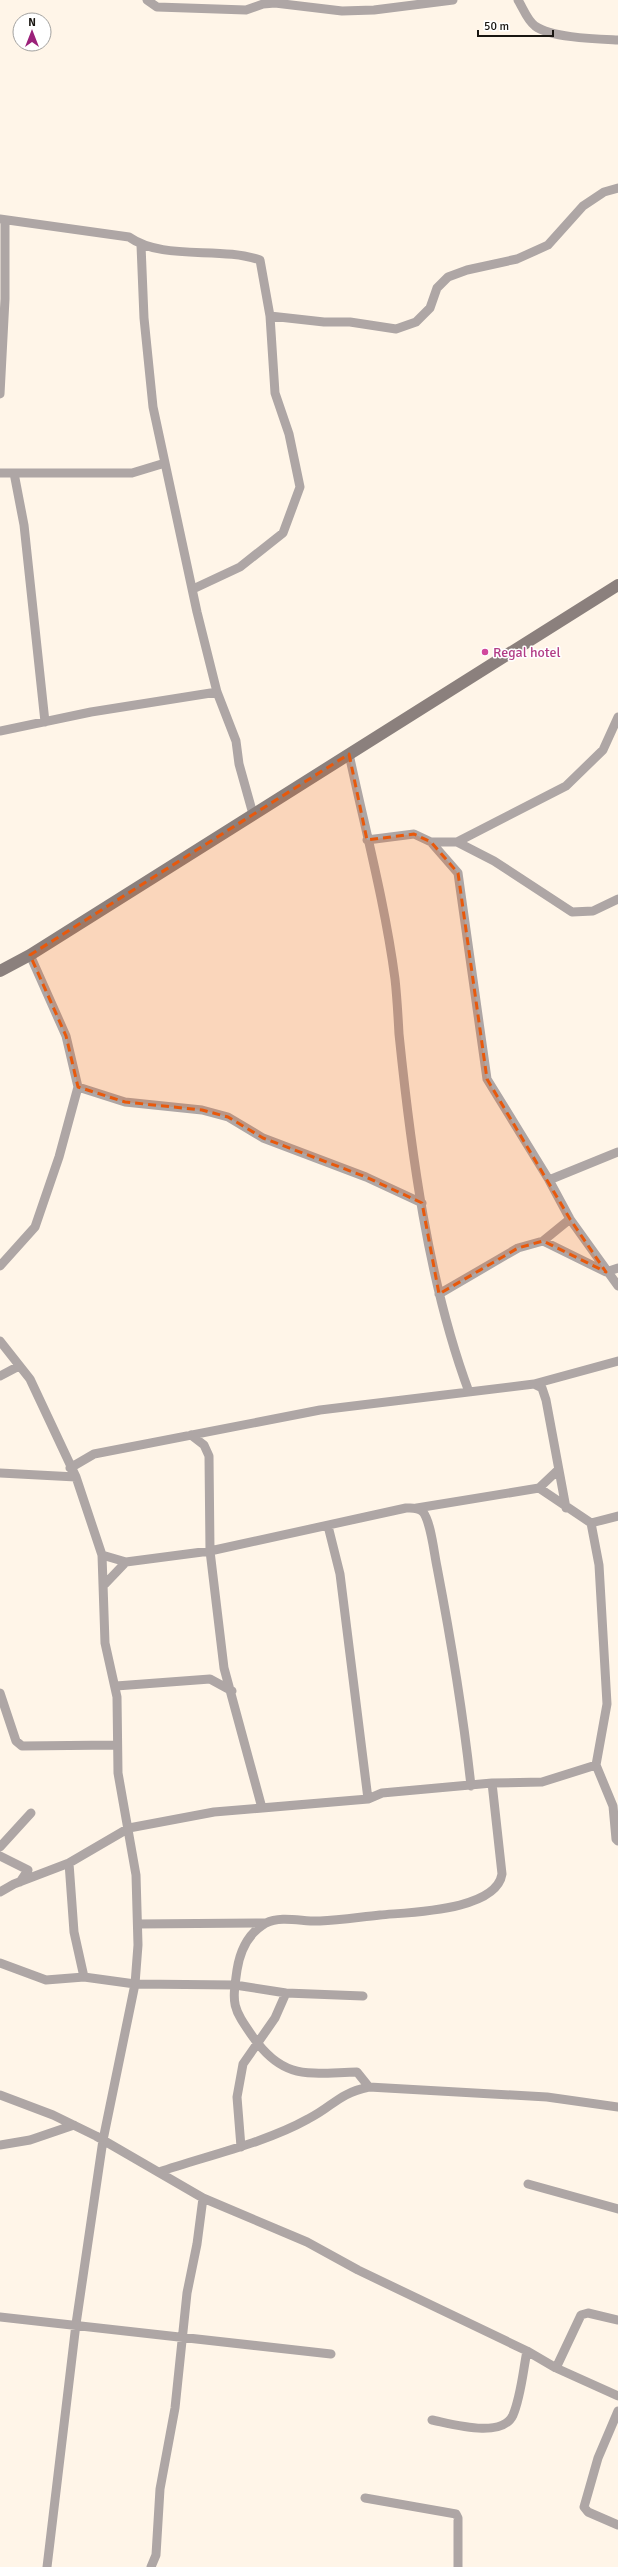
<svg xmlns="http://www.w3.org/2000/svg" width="618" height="2567" viewBox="0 0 618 2567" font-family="Signika,sans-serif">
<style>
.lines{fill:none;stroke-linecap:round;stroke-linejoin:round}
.street{stroke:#aea6a5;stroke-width:9}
.secondary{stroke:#8b807d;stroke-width:12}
.marked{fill:#e8590c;fill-opacity:0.2;stroke:#e8590c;stroke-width:3;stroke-dasharray:8 5;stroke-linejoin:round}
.hotel-dot{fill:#d1479c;stroke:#fff;stroke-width:1.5}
.labels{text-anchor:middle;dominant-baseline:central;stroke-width:3;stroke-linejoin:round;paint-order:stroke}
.hotel-label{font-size:14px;fill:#b23c85;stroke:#fff;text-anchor:start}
</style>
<rect width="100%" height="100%" fill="#fff5e8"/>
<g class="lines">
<path class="street" d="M 147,0 L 157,7 L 246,10 L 263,4 L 275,3 L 342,11 L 374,10 L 453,0
M 518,0 C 523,8 527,20 535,26 C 552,38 597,39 618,40
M 0,219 L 129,237 C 163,261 219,246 260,260 L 270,316 L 275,393 L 289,434 L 300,487 L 283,533 L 240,567 L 193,589
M 141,245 L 144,318 L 153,407 L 197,612 L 217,692 L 236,741 L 239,764 L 253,814
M 270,316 L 324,322 L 350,322 L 396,329 L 416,322 L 430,308 L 437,288 L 448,277 L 467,270 L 517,259 L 548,245 L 583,206 L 604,192 L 618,188
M 0,394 L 5,299 L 5,220
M 0,473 L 132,473 L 165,463
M 14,473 L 24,525 L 45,722
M 0,731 L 91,712 L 217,692
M 349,754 C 365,829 385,903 395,979 C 397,997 398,1015 399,1034 C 411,1151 428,1282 469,1392
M 367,840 L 414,834 L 431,842 L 457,842 L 494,861 L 572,912 L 593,911 L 618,899
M 431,842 L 458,873 L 487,1079 L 549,1180 L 570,1219 L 618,1286
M 457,842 L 566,786 L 603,750 L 618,717
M 78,1087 L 125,1102 L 202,1110 L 228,1117 L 263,1138 L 366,1177 L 422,1203
M 549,1180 L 618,1152
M 543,1241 L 606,1272 L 618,1268
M 0,1266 L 35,1227 L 59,1157 L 78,1087 L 66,1036 L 30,955
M 439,1294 L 518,1248 L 543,1241 L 570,1219
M 0,1341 L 30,1379 L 76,1477 L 102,1555 L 105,1643 L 117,1697 L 118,1773 L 136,1875 L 138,1945 L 135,1984 L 103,2140 L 76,2324 L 47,2567
M 0,1376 L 19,1366
M 534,1384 L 618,1361
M 70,1468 L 94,1454 L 320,1410 L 534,1384 L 542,1388 L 546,1400 L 566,1508
M 0,1473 L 76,1477
M 539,1488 L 558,1470
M 417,1508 L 539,1488 L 591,1523 L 618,1516
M 591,1523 L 599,1565 L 607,1704 L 596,1765 L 613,1806 L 616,1839 L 618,1841
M 328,1526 L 340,1574 L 368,1799
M 102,1555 L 126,1562
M 105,1584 L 126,1562 L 210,1551 L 209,1456 L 204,1445 L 191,1435
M 116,1686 L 210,1679 L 232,1691
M 0,1693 L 16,1741 L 22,1746 L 116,1745
M 492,1783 L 542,1782 L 596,1765
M 262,1808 L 224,1668 L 210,1551 L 406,1508 C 412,1508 418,1507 423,1512 C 431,1522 434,1553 437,1567 C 451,1640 463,1712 471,1786
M 0,1847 L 31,1813
M 0,1856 L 28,1870 L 20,1882
M 0,1892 L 14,1884 L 69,1863
M 138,1924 L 266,1923
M 0,1963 L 46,1980 L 84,1977
M 363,1996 L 286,1993 L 235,1985 L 135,1984 L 84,1977 L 74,1932 L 69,1863 L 129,1828 L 214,1812 L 368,1799 L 382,1793 L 492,1783 L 502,1874 C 496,1911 410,1912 380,1915 C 360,1917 340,1920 320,1921 C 304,1922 281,1915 266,1923 C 248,1933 240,1951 237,1970 C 232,2005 232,2007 253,2037 C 284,2081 309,2073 357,2072 L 369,2087
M 0,2095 L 53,2115 L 96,2136 L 203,2198 L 307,2242 L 358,2270 L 527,2351 L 556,2368 L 618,2396
M 0,2145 L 30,2140 L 74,2125
M 241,2147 L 237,2097 L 243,2064 L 275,2018 L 286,1993
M 159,2172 C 206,2156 265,2143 308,2119 C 334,2106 337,2094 369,2087 L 547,2097 L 618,2107
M 528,2184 L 618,2209
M 0,2317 L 331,2354
M 556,2368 L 581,2315 L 588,2313 L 618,2320
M 618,2411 L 598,2458 L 584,2507 L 588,2512 L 618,2525
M 432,2420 C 452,2424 502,2439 513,2415 C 521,2396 523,2371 527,2351
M 365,2498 L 456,2514 L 458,2518 L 458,2567
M 151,2567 L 156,2555 L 160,2489 L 175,2408 L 187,2293 L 197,2244 L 203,2198"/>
<path class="secondary" d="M 0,971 L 30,955 L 618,585"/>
</g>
<path class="marked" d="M 349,754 L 367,840 L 414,834 L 431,842 L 458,873 L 487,1079 L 570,1219 L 606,1272 L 543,1241 L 518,1248 L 439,1294 L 422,1203 L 366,1177 L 263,1138 L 228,1117 L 202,1110 L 125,1102 L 78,1087 L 66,1036 L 30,955 Z"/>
<circle class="hotel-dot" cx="485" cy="652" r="4"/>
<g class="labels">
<g class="hotel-label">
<text x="493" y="652">Regal hotel</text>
</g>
</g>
<g transform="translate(32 32)"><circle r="19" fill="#ffffff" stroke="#a3a2a0"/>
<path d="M0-3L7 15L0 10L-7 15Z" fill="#9b217a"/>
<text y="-6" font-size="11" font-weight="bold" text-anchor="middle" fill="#191611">N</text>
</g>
<path d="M478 30v6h75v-6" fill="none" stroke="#191611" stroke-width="2"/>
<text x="484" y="30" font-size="12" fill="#191611" stroke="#ffffff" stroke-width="3" paint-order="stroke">50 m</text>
</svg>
